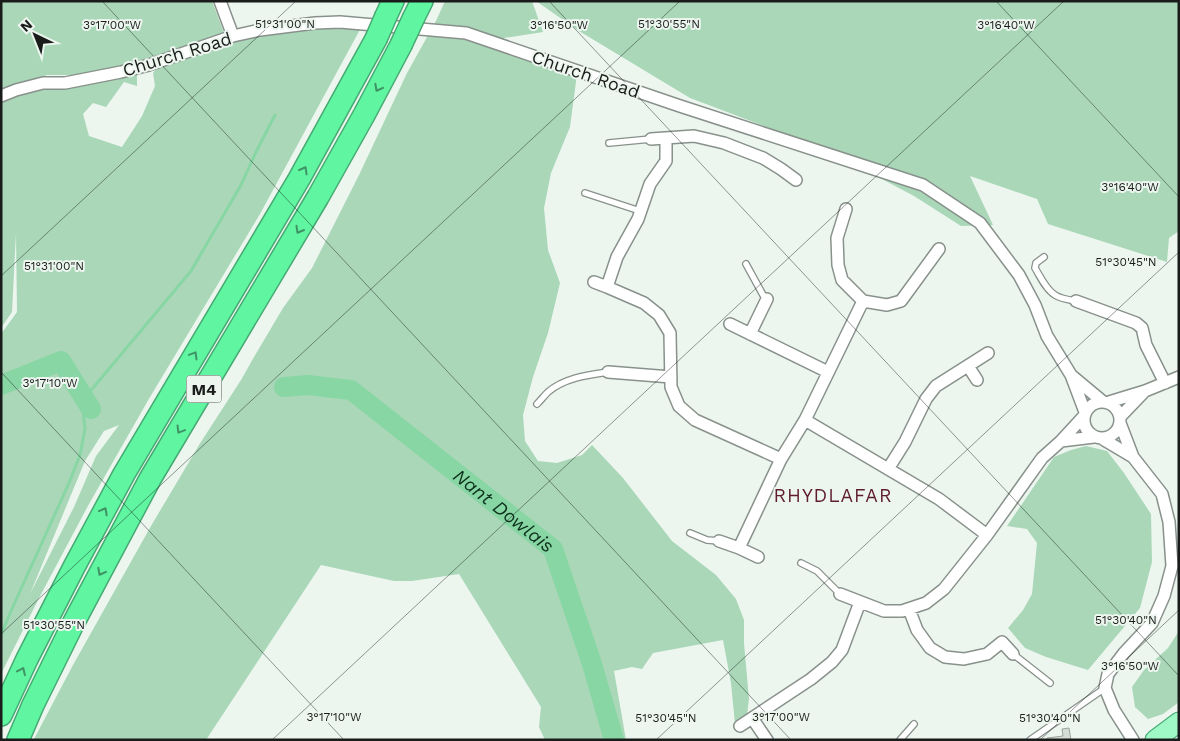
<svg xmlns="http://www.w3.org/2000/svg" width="1180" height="741" viewBox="0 0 1180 741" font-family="'Work Sans',sans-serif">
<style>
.green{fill:#aad7b8;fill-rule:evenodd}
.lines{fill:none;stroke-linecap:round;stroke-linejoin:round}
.stream{stroke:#88d6a4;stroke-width:3}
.river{stroke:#88d6a4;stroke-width:20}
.building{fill:#d3dcd5;stroke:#9ba49d}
.lane-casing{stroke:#88918b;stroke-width:8}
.street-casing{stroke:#88918b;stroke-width:14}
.primary-casing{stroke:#46a972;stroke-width:21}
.highway-casing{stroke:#46a972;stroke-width:24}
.lane{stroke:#fff;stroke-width:5.5}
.street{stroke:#fff;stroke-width:11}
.primary{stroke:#9ff9c7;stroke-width:19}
.highway{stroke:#5ff5a1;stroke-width:21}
.highway-bridge-casing{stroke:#46a972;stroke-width:24;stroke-linecap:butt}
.highway-bridge{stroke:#5ff5a1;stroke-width:21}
.oneway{stroke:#409364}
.ticks{fill:none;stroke:#191c1a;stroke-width:1;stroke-opacity:0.45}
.labels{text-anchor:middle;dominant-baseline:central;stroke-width:4;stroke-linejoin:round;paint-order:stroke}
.shield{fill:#ecf6ef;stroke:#585d5a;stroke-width:1}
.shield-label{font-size:16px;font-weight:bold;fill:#191c1a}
.street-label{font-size:18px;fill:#191c1a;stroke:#ecf6ef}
.neighbourhood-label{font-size:19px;letter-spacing:1px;fill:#5f1b30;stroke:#ecf6ef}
.water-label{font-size:19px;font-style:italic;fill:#0e311d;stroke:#ecf6ef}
.ticks-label{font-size:12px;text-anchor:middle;fill:#191c1a;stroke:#ecf6ef;stroke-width:4;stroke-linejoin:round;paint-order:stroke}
</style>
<rect width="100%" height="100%" fill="#ecf6ef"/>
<path class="green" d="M 1,1 L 212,1 L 224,33 L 180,50 L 111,68 L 73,75 L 46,75 L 43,82 L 130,70 L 137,75 L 137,86 L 124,82 L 106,107 L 93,103 L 83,114 L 89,136 L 122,147 L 142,116 L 155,86 L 153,73 L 158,67 L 260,30 L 363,24 L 260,214 L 150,397 L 89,504 L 39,598 L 1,674 L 1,334 L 17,312 L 16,233 L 12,312 L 1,328 ZM 119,425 L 96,456 L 74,507 L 30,594 L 85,461 L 104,431 Z
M 445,1 L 532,1 L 543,32 L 504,38 L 508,52 L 577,74 L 570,127 L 551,173 L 544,208 L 548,250 L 560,283 L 548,333 L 533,377 L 523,415 L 525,441 L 538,461 L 557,463 L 582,455 L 592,445 L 623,478 L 672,541 L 716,575 L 736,599 L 744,620 L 744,643 L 749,699 L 746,723 L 735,724 L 731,683 L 723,640 L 653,653 L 642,669 L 632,667 L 614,671 L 626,740 L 545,740 L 539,727 L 541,707 L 459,574 L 412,581 L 394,581 L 321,565 L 206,740 L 35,740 L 34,739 L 73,665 L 151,526 L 199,445 L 241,380 L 254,357 L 283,308 L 312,268 L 359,175 L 407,73 L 436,21 Z
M 536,1 L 1179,1 L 1179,231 L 1169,238 L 1167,262 L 1048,224 L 1037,199 L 970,176 L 993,225 L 961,226 L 914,196 L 825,149 L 690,98 L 579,31 Z
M 1086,446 L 1107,451 L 1124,473 L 1151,514 L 1152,562 L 1140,608 L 1088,670 L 1046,657 L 1025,648 L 1008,628 L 1023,610 L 1032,594 L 1037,543 L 1027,529 L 1007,526 L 1054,457 L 1071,450 Z
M 1179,631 L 1179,702 L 1163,714 L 1148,719 L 1135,707 L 1132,687 L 1144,670 L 1168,648 Z"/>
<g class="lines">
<path class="stream" d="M 1,635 L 11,611 L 69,483 L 80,455 L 85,429 L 82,401 L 191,271 L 241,185 L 256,152 L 275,115"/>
<g class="river">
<path d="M 1,385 L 61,361 L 91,409"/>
<path id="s1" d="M 284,387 L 308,385 L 351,390 L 553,549 L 592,664 L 614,740"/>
</g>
</g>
<path class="building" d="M 1069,728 L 1071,740 L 1048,740 L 1047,738 L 1063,736 L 1062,729 Z"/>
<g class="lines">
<g class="lane-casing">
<path id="lane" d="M 609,143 L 651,139
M 585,193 L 640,211
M 1044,257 L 1036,263 L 1035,268 C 1040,276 1046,290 1055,295 C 1061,299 1069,300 1076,301
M 746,264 L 763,295 L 767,299
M 537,404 C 541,400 544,396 548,392 C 564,378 587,375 608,372
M 690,533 L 707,540 L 719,541
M 801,563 L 817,571 L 840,594
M 1013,654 L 1050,683
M 900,740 L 914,724
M 1030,740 L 1105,688"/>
</g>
<g class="street-casing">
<path id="street" d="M 220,1 L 233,36
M 1,96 L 16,90 L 43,83 L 65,83 L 121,72 L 149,65 L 233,36 L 260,30 L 315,23 L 340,22 L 466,33 L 680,106 L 923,185 L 980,223 L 1019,275 L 1035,305 L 1047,336 L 1071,375 L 1085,412
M 651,139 L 694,136 L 724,143 L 763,158 L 781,169 L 796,180
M 846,209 L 837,238 L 838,265 L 842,280 L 863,301 L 887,305 L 901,301 L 939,249
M 594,282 L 607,287 L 644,303 L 659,315 L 670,333 L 671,387 L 679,406 L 695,420 L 781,459
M 607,287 L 617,257 L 638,219 L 650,184 L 666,161 L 666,138
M 1076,301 L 1136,323 L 1142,328 L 1146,345 L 1165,383
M 730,324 L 828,372
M 750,334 L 767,299
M 968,366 L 977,380
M 608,372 L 671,377
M 1072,376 L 1102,401
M1084 420a18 18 0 1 1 36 0a18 18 0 1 1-36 0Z
M 1109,402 L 1145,391 L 1179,377
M 1120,417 L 1144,392
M 805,420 L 939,499 L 987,535
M 1120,423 L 1133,457 L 1162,494 L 1169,522 L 1172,566 L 1164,596 L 1152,623 L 1124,653 L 1108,674 L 1105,688 L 1114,710 L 1133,740
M 1101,438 L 1133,457
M 1061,441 L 1094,437
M 888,469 L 905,442 L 926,399 L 936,386 L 988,353
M 719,541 L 739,548 L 758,557
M 739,548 L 781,459 L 805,420 L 863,301
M 840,594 L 884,611 L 902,611 L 926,603 L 944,589 L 987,535 L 1042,458 L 1061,441 L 1084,416
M 909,609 L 917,630 L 930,648 L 945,657 L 964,659 L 987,654 L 1002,642 L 1013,654
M 752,718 L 767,740
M 740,726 L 811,679 L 832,662 L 842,650 L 860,602"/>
</g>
<g class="primary-casing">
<path id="primary" d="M 1155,740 L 1179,722"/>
</g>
<g class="highway-casing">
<path id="highway" d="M 386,16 L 393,1
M 414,17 L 422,1
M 1,715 L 27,659 L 74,567 L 124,474 L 299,179 L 376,39
M 18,740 L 33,705 L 74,622 L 150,479 L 318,197 L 364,115 L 401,45"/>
</g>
<use href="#lane" class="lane"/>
<use href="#street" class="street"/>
<use href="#primary" class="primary"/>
<use href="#highway" class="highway"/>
<g class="highway-bridge-casing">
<path id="highway-bridge" d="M 376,39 L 386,16
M 401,45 L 414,17"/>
</g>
<use href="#highway-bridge" class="highway-bridge"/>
</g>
<defs><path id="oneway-chevron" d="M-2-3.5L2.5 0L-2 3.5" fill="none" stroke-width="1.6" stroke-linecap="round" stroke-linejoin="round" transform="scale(1.25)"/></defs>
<g class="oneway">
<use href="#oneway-chevron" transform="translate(378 88) rotate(118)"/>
<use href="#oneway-chevron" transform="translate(304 170) rotate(-61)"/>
<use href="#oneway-chevron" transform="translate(299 230) rotate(120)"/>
<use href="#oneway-chevron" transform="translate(194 355) rotate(-59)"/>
<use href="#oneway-chevron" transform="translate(180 430) rotate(121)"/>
<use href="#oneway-chevron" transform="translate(104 511) rotate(-62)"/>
<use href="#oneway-chevron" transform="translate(101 572) rotate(118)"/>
<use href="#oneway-chevron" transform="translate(22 671) rotate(-65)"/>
</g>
<path class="ticks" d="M 102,1 L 791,740M 549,1 L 1179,676M 996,1 L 1179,197M 1,276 L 296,1M 1,372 L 344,740M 1,634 L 680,1M 272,740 L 1064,1M 656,740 L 1179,252M 1040,740 L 1179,610"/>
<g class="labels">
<rect class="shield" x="186.5" y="375.5" width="35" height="27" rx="4"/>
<g class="shield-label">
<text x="204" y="389">M4</text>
</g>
<g class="street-label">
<text transform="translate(177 54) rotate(-17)">Church Road</text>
<text transform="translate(586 74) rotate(19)">Church Road</text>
</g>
<g class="neighbourhood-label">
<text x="833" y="495">RHYDLAFAR</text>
</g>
<g class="water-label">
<text stroke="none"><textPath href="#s1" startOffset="262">Nant Dowlais</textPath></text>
</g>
</g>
<g class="ticks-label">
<text x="285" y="28">51°31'00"N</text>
<text x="669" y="28">51°30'55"N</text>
<text x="1006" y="29">3°16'40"W</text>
<text x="112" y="29">3°17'00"W</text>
<text x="559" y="29">3°16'50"W</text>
<text x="1130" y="191">3°16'40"W</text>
<text x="1126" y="266">51°30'45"N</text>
<text x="54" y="270">51°31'00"N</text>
<text x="50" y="387">3°17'10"W</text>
<text x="1126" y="624">51°30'40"N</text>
<text x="54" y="629">51°30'55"N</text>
<text x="1130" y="670">3°16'50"W</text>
<text x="334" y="721">3°17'10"W</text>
<text x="781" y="721">3°17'00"W</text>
<text x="666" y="722">51°30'45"N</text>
<text x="1050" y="722">51°30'40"N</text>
</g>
<rect width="1180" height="741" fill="none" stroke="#191c1a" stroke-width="5"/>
<g transform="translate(35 35) rotate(317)" stroke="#ecf6ef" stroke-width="4" paint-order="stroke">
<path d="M0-4L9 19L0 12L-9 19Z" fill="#191c1a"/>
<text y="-8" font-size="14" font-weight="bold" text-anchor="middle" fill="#191c1a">N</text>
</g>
</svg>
